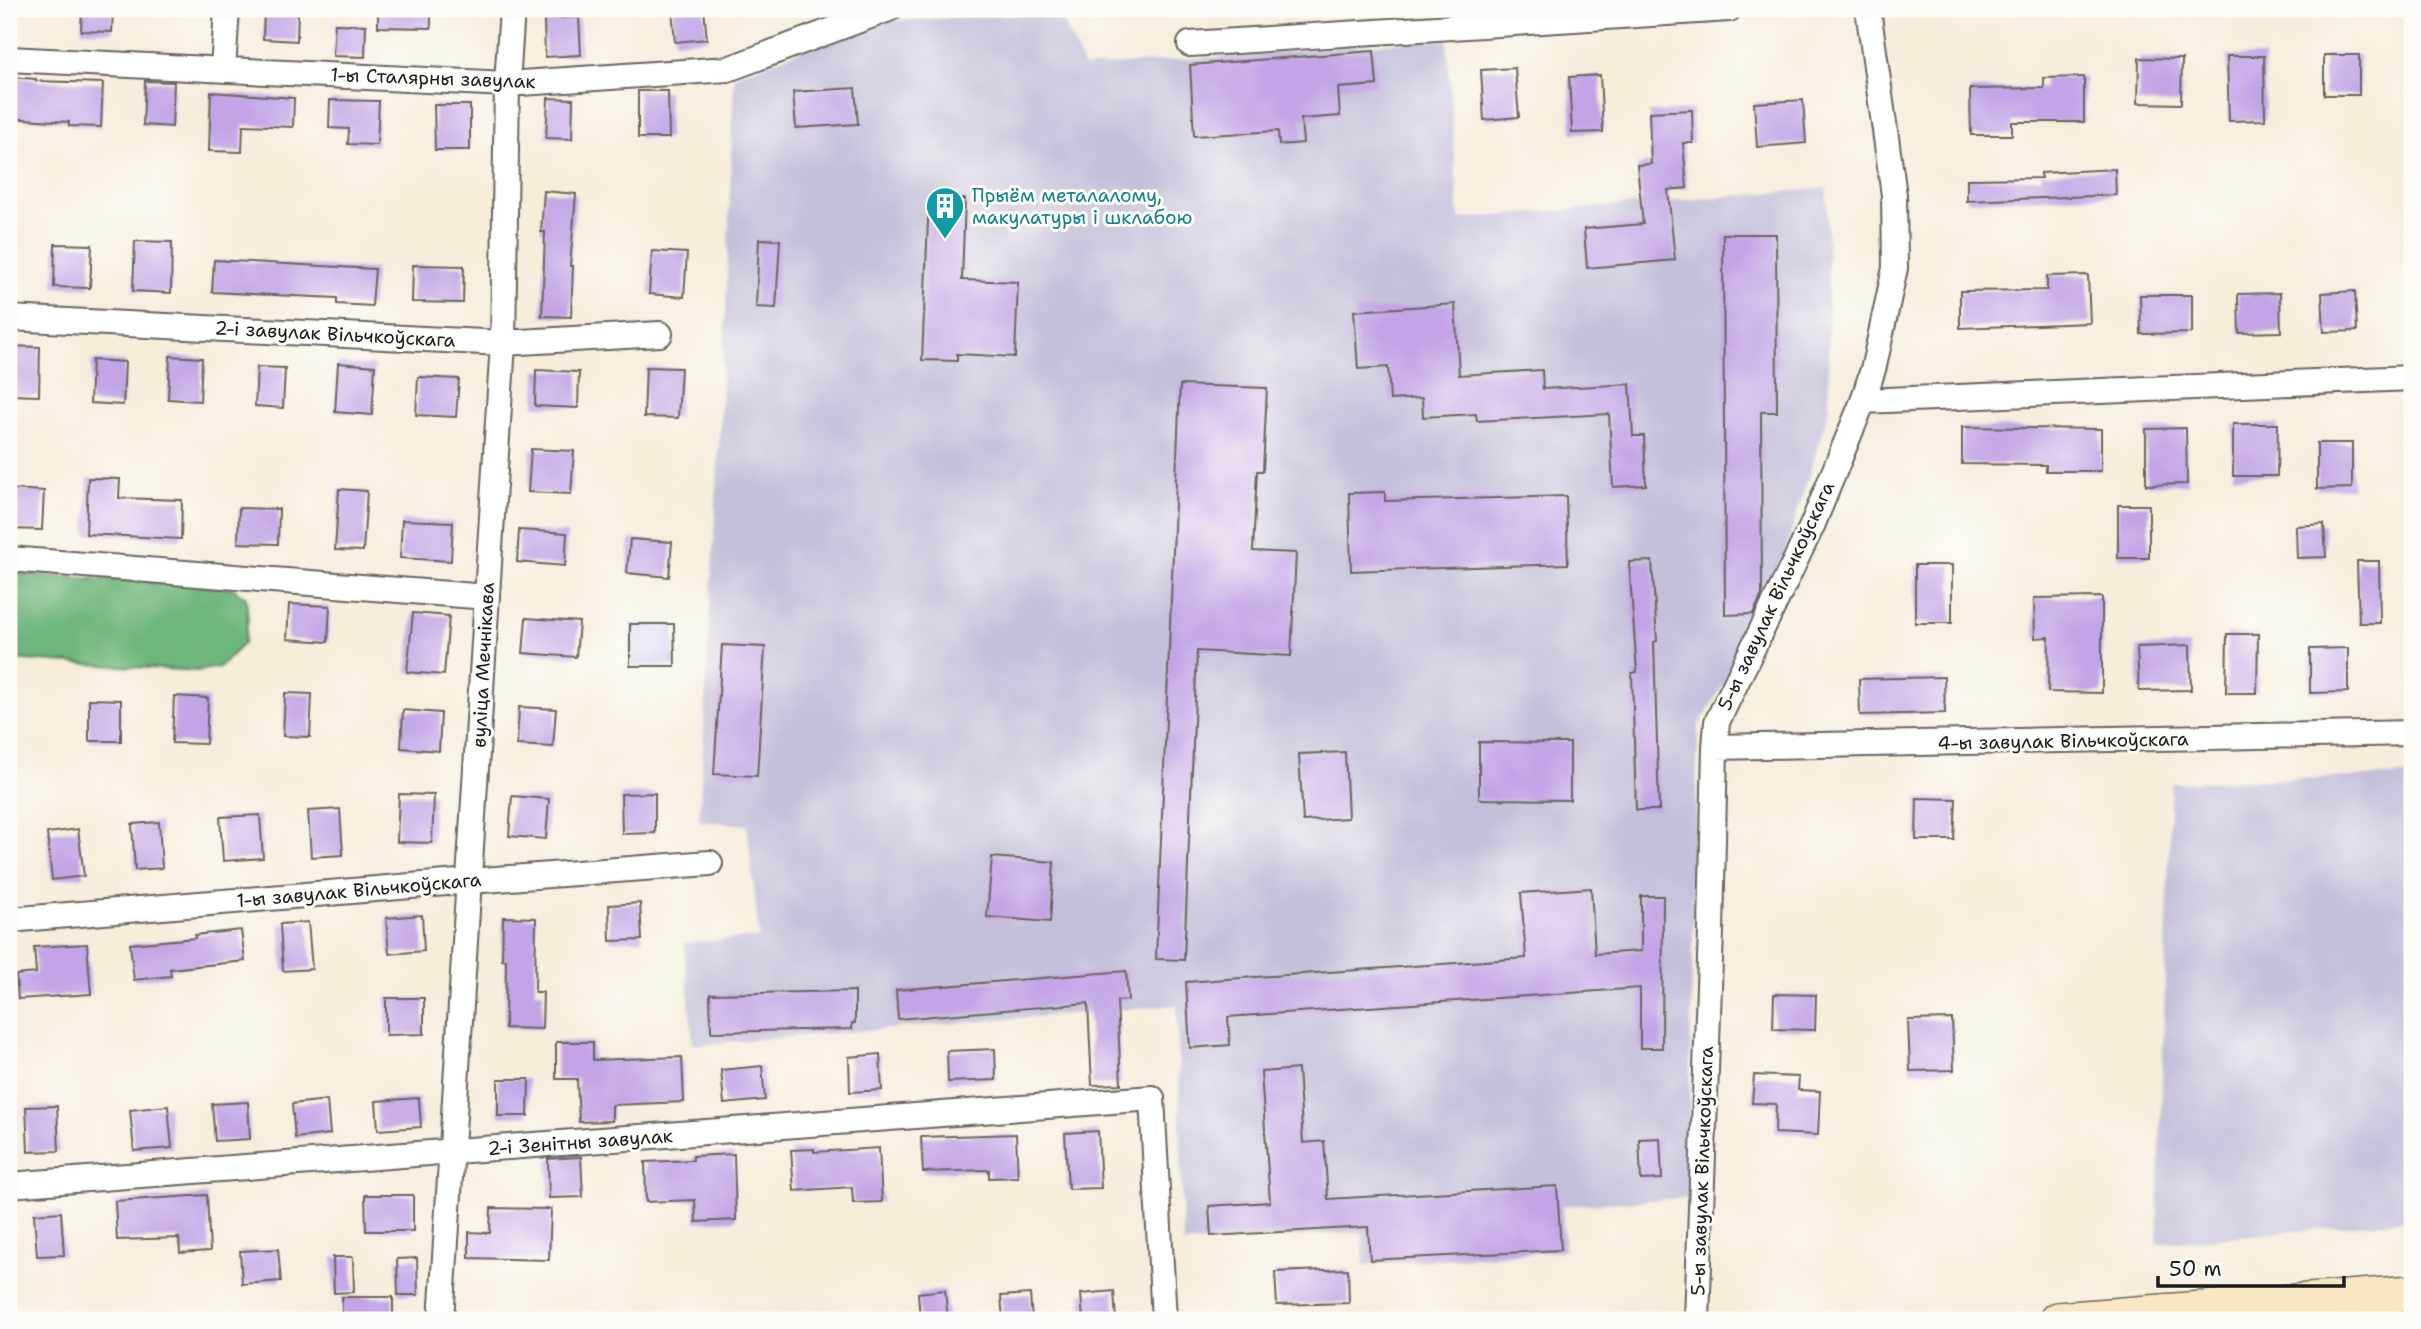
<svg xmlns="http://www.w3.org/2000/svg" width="2421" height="1329" viewBox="0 0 2421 1329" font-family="'Shantell Sans',sans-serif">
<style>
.industrial{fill:#c5c0da}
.forest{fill:#6eb67b;stroke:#45694c;stroke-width:2}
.building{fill:#c3a4e6}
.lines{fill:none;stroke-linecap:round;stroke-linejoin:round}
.minor-casing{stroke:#68655f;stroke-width:28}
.secondary-casing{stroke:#68655f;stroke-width:38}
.minor{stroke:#fff;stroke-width:24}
.secondary{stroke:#f9e7c3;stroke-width:35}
.labels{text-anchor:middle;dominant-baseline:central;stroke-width:6;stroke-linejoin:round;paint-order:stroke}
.street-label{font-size:19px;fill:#1c1c1c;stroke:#fdfcf7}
.culture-label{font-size:19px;fill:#0d838f;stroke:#fdfcf7;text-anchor:start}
</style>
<rect width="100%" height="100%" fill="#fdfcf7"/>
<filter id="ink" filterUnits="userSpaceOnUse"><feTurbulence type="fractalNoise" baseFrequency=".0143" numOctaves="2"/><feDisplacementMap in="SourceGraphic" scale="14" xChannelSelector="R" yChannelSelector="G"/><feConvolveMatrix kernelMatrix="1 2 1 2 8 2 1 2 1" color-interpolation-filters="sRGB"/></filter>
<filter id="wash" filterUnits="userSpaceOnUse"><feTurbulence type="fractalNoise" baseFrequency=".00686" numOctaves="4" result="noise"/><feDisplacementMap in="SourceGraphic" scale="28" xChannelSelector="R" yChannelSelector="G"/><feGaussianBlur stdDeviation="1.57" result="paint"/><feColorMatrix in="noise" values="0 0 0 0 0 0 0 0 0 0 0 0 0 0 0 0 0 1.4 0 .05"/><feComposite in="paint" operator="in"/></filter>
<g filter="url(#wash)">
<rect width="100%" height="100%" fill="#f6eddb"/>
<path class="industrial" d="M 1060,13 L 1084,67 L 1447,39 L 1459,219 L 1827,188 L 1829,410 L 1767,610 L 1698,727 L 1687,1198 L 1562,1206 L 1565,1251 L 1364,1265 L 1362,1232 L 1183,1244 L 1177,1005 L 693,1045 L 684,943 L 759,937 L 747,825 L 699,821 L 726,308 L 734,76 L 880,21 Z
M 2412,775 L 2412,1220 L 2157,1244 L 2171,783 Z"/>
<path class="forest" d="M 9,573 L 232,588 L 246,598 L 248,619 L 244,643 L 220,667 L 196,671 L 9,659 Z"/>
<g id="blocks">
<path class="building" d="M 82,9 L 113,9 L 112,32 L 81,31 Z
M 378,9 L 431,9 L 431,28 L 378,27 Z
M 672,9 L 704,9 L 707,39 L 675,42 Z
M 264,10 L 298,11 L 297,41 L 263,39 Z
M 579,17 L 581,55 L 545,57 L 544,19 Z
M 335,24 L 366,25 L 365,57 L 333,56 Z
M 1374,51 L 1377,85 L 1338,88 L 1340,116 L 1301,119 L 1303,143 L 1279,145 L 1278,131 L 1194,136 L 1190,65 Z
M 2324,55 L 2359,55 L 2359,95 L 2324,95 Z
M 2227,56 L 2264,56 L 2265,120 L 2229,121 Z
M 2139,58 L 2182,59 L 2181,104 L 2138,103 Z
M 1515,68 L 1519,117 L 1484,120 L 1481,70 Z
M 1600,75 L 1603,132 L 1572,133 L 1569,77 Z
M 9,77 L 36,79 L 36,81 L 103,83 L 101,127 L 69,126 L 69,122 L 9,118 Z
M 2084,77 L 2084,122 L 2012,122 L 2012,135 L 1971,135 L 1970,89 L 2044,88 L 2044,78 Z
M 145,81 L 174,82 L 172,127 L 143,125 Z
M 855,88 L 858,124 L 796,128 L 793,92 Z
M 638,91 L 668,91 L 669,138 L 638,138 Z
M 211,92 L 294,98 L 293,127 L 243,125 L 242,152 L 209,151 Z
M 548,98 L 573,99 L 572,139 L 546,138 Z
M 330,100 L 379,101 L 377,145 L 348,144 L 349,129 L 329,128 Z
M 1803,100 L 1806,143 L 1757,147 L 1754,103 Z
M 434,105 L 470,105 L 470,150 L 435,150 Z
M 1692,110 L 1693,143 L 1683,143 L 1687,188 L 1668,190 L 1675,260 L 1587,268 L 1584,229 L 1643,224 L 1637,165 L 1651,164 L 1649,112 Z
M 2115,169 L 2116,195 L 1967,201 L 1967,179 L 2041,178 L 2041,173 Z
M 544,191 L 576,194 L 570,266 L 573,266 L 571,317 L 542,316 L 545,232 L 541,232 Z
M 929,198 L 965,199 L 962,280 L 1018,282 L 1015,357 L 957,354 L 957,361 L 922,360 Z
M 1723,234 L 1776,234 L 1777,412 L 1761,412 L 1762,595 L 1753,614 L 1725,615 Z
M 759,239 L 780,240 L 776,308 L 756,307 Z
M 135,241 L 172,242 L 171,293 L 133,291 Z
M 55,244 L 92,245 L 90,288 L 54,287 Z
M 652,251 L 687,253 L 684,297 L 649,294 Z
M 214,260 L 375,269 L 372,306 L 337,304 L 337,298 L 212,292 Z
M 413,265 L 464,266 L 463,303 L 412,302 Z
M 2088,275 L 2090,323 L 1960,328 L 1960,291 L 2047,290 L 2047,276 Z
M 2355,291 L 2357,331 L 2324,332 L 2322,293 Z
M 2280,293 L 2281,332 L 2239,333 L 2238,294 Z
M 2140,295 L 2192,295 L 2192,333 L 2141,334 Z
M 1455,304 L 1459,375 L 1542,370 L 1543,389 L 1630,384 L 1633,436 L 1644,436 L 1646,485 L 1613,487 L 1609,414 L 1477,421 L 1476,414 L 1423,417 L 1422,398 L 1390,400 L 1388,367 L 1358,369 L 1354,311 Z
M 9,346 L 40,347 L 39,396 L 9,395 Z
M 170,356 L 202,358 L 200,401 L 168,399 Z
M 92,360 L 125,362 L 123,405 L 90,403 Z
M 338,363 L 375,366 L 372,415 L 335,412 Z
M 257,367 L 285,368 L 283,408 L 255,406 Z
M 646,367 L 681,368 L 678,418 L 644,417 Z
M 536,370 L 579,372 L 578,408 L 535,406 Z
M 418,377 L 459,379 L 456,417 L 416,415 Z
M 1180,385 L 1267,388 L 1263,471 L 1257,471 L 1253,551 L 1296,553 L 1291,656 L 1197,651 L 1184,960 L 1156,959 Z
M 2233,424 L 2278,424 L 2277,476 L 2233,476 Z
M 1962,427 L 2101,429 L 2101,471 L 2046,471 L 2046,465 L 1962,464 Z
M 2186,428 L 2187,484 L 2146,485 L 2146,429 Z
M 2317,443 L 2352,443 L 2352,488 L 2317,489 Z
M 531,449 L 574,451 L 571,494 L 528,492 Z
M 88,478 L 120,479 L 119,498 L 182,500 L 181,539 L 86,534 Z
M 9,489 L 44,491 L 42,530 L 9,529 Z
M 339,489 L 367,491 L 363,551 L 335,550 Z
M 1385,492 L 1385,501 L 1566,496 L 1568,564 L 1351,571 L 1349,493 Z
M 2118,505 L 2149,505 L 2149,558 L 2118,558 Z
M 239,508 L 279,509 L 278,544 L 238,543 Z
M 402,520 L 453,522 L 451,561 L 400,558 Z
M 2324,524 L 2326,557 L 2297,558 L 2296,526 Z
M 519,530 L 567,533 L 565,566 L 517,562 Z
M 630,539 L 672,542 L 669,577 L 627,573 Z
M 1652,561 L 1657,641 L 1654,642 L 1659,810 L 1636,810 L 1632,673 L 1637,672 L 1629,562 Z
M 2357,561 L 2379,561 L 2380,623 L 2359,623 Z
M 1915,565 L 1952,565 L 1952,623 L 1915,623 Z
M 2102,597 L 2102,693 L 2048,692 L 2049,637 L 2035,638 L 2034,598 Z
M 289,604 L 330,606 L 328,642 L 287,639 Z
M 413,613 L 449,616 L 444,675 L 407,672 Z
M 526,618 L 579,622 L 576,657 L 523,653 Z
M 630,624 L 674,624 L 675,666 L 630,666 Z
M 2227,634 L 2258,634 L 2257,693 L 2226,693 Z
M 722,645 L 765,647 L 757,776 L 714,774 Z
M 2190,645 L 2191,690 L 2139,691 L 2137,647 Z
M 2348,648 L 2348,692 L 2310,693 L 2310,649 Z
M 1944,677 L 1945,713 L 1860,715 L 1859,679 Z
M 285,693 L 312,694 L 310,737 L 283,736 Z
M 174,696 L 208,698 L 206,744 L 172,743 Z
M 89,699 L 121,700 L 121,741 L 89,741 Z
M 519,707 L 556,709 L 553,747 L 517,745 Z
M 403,710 L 441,713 L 439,751 L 401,748 Z
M 1479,742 L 1570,743 L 1570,800 L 1479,799 Z
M 1345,752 L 1348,818 L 1303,821 L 1299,754 Z
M 655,793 L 655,833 L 622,834 L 621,794 Z
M 399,794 L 434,795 L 432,843 L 397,842 Z
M 512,796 L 549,799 L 546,839 L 509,836 Z
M 1917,798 L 1956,799 L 1954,840 L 1916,840 Z
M 340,809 L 343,855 L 311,857 L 308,811 Z
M 260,815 L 263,858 L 223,861 L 220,817 Z
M 159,822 L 162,868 L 135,870 L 132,824 Z
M 78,829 L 84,876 L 52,880 L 47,833 Z
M 992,857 L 1054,862 L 1050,922 L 987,917 Z
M 1591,888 L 1595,954 L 1641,951 L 1641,896 L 1663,896 L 1662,1048 L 1640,1048 L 1640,988 L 1228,1017 L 1230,1045 L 1190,1048 L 1186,982 L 1526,958 L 1521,893 Z
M 640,903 L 642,940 L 610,941 L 609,905 Z
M 422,915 L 424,951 L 389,954 L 386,918 Z
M 503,917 L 536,918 L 535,992 L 543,992 L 542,1029 L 505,1028 L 506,960 L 502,959 Z
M 308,922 L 312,969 L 283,971 L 280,924 Z
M 241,930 L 245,961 L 170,969 L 171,976 L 134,980 L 130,944 L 195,938 L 195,935 Z
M 87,944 L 91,994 L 18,999 L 16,975 L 36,973 L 34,947 Z
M 1126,971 L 1128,1000 L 1117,1001 L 1121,1084 L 1092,1085 L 1088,1003 L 898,1019 L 896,990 Z
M 855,991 L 855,1023 L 852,1023 L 852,1029 L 711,1032 L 710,994 Z
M 1774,994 L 1816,995 L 1815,1030 L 1773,1029 Z
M 386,998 L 424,998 L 424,1034 L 386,1035 Z
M 1952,1019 L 1954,1070 L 1910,1071 L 1908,1020 Z
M 556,1042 L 593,1042 L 593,1060 L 682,1057 L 684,1102 L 612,1105 L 612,1121 L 579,1122 L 577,1079 L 556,1079 Z
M 995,1049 L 996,1080 L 948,1082 L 947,1051 Z
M 880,1054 L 882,1090 L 850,1092 L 849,1057 Z
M 762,1066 L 765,1100 L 724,1104 L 721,1070 Z
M 1298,1069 L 1303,1143 L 1324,1141 L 1328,1199 L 1557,1186 L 1561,1250 L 1370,1260 L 1368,1227 L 1211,1236 L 1209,1206 L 1270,1202 L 1261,1072 Z
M 1754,1075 L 1799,1077 L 1798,1090 L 1820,1091 L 1818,1135 L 1775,1133 L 1776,1104 L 1752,1103 Z
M 498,1079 L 529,1079 L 528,1116 L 498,1116 Z
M 419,1098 L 421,1127 L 378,1130 L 376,1101 Z
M 327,1100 L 330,1134 L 295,1138 L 292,1104 Z
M 248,1102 L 250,1139 L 215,1141 L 212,1104 Z
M 57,1106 L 59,1151 L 28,1152 L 26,1107 Z
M 168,1106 L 172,1148 L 134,1151 L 130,1110 Z
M 1098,1131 L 1101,1188 L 1068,1189 L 1065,1133 Z
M 1016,1134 L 1018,1177 L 989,1178 L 989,1170 L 923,1172 L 921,1137 Z
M 1660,1138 L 1662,1179 L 1641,1180 L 1639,1139 Z
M 879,1148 L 882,1202 L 853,1203 L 852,1187 L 794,1191 L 791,1150 L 814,1149 L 814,1152 Z
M 734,1154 L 736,1220 L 696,1222 L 695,1200 L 646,1202 L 645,1162 L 693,1160 L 693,1156 Z
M 581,1157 L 583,1197 L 549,1198 L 548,1159 Z
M 207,1195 L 210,1251 L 180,1253 L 179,1238 L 117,1240 L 115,1201 Z
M 365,1195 L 413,1195 L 413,1231 L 366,1231 Z
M 491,1208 L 551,1209 L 549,1260 L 469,1258 L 469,1232 L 490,1233 Z
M 61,1212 L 64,1255 L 37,1256 L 34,1214 Z
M 278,1249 L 281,1281 L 242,1284 L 240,1251 Z
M 333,1257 L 353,1257 L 354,1292 L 334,1293 Z
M 417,1258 L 418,1295 L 398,1295 L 397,1259 Z
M 1348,1269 L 1349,1303 L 1277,1305 L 1275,1272 Z
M 945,1290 L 948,1320 L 920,1320 L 918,1293 Z
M 1114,1291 L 1116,1320 L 1083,1320 L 1081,1294 Z
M 1030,1294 L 1032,1320 L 1003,1320 L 1001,1296 Z
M 342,1297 L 393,1297 L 393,1320 L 342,1319 Z"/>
</g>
</g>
<g filter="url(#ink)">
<use href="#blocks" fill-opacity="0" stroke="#68655f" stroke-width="2"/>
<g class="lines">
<g class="minor-casing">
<path id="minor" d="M 1190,44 L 1729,9
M 9,59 L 507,84 L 728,69 L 889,9
M 223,70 L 227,9
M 9,318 L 503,343 L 660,334
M 1863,401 L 2412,378
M 9,559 L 487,597
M 1715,747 L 2412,733
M 9,920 L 470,881 L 710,863
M 9,1185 L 1152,1098 L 1164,1320
M 441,1320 L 503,343 L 507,84 L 512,9
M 1697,1320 L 1711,931 L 1715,747 L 1717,722 L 1812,526 L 1863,401 L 1874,366 L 1895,268 L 1894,195 L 1868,9"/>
</g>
<g class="secondary-casing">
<path id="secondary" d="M 2057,1320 L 2412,1293"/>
</g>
<use href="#minor" class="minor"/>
<use href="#secondary" class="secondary"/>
</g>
</g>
<defs>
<g id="building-pin" transform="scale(2.0125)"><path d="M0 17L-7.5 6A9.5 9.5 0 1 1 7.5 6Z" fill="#0f9aa8" stroke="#fdfcf7"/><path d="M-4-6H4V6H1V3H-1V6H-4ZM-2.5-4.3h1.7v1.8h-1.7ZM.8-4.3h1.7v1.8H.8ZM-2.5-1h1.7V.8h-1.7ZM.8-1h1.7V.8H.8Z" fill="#fff"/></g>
</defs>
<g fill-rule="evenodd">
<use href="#building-pin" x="945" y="206"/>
</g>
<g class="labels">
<g class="street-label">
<text transform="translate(433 78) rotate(2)">1-ы Сталярны завулак</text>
<text transform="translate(335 334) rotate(3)">2-і завулак Вільчкоўскага</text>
<text transform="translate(1776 596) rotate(-65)">5-ы завулак Вільчкоўскага</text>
<text transform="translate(483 665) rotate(-87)">вуліца Мечнікава</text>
<text transform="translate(2063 741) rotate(-1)">4-ы завулак Вільчкоўскага</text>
<text transform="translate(359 890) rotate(-5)">1-ы завулак Вільчкоўскага</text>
<text transform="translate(580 1142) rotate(-4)">2-і Зенітны завулак</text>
<text transform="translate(1702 1171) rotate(-88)">5-ы завулак Вільчкоўскага</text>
</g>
<g class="culture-label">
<text x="972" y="195">Прыём металалому,<tspan x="972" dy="22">макулатуры і шклабою</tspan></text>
</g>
</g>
<rect width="2421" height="1329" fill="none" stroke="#fdfcf7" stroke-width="35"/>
<path d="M2158 1276v10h186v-10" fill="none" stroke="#1c1c1c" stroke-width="3.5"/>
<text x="2169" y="1276" font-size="21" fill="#1c1c1c" stroke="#fdfcf7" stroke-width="5" paint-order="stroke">50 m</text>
</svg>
